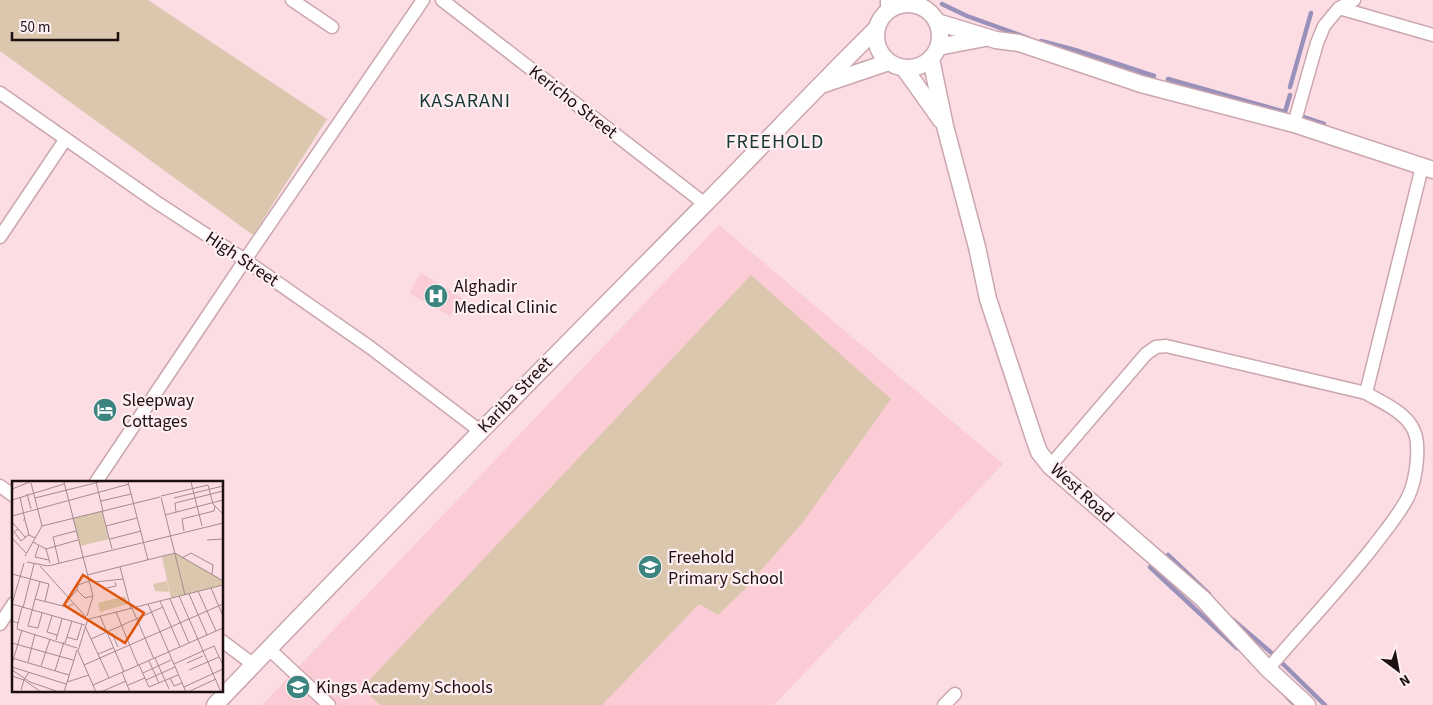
<svg xmlns="http://www.w3.org/2000/svg" width="1433" height="705" viewBox="0 0 1433 705" font-family="'Source Sans 3',sans-serif">
<style>
.built{fill:#fbccd6}
.green{fill:#dbc7ad}
.lines{fill:none;stroke-linecap:round;stroke-linejoin:round}
.stream{stroke:#9991ba;stroke-width:4.5}
.minor-casing{stroke:#cba6ae;stroke-width:15}
.tertiary-casing{stroke:#cba6ae;stroke-width:19}
.minor{stroke:#fff;stroke-width:12}
.tertiary{stroke:#fff;stroke-width:16}
.labels{text-anchor:middle;dominant-baseline:central;stroke-width:4.5;stroke-linejoin:round;paint-order:stroke}
.street-label{font-size:18px;fill:#1d1013;stroke:#ffeff2}
.poi-label{font-size:18px;fill:#1d1013;stroke:#ffeff2;text-anchor:start}
.quarter-label{font-size:20px;letter-spacing:1px;fill:#163836;stroke:#ffeff2}
.inset-road{fill:none;stroke:#a38b90;stroke-width:1}
.view{fill:#de550c;fill-opacity:0.15;stroke:#de550c;stroke-width:2.5}
.inset-edge{fill:none;stroke:#1d1013;stroke-width:2.5}
</style>
<rect width="100%" height="100%" fill="#fcdde3"/>
<path class="built" d="M 719,225 L 1003,464 L 774,705 L 262,705 Z
M 421,273 L 462,298 L 450,316 L 409,293 Z"/>
<path class="green" d="M 0,0 L 148,0 L 327,119 L 253,235 L 0,51 Z
M 751,275 L 891,399 L 803,522 L 745,589 L 718,615 L 699,604 L 602,705 L 380,705 L 362,688 Z"/>
<g class="lines">
<path class="stream" d="M 942,4 L 967,16 L 1028,38
M 1041,41 L 1075,50 L 1154,76
M 1168,79 L 1285,112 L 1290,95
M 1290,87 L 1311,13
M 1303,117 L 1324,124
M 1168,555 L 1209,594
M 1150,567 L 1237,648
M 1233,620 L 1274,655
M 1283,664 L 1325,705
M 1287,697 L 1295,705"/>
<g class="minor-casing">
<path id="minor" d="M 292,0 L 332,27
M 442,0 L 705,204
M 887,0 L 887,12
M 909,0 L 912,4
M 1339,8 L 1433,35
M 0,93 L 156,202 L 245,260 L 371,348 L 480,431
M 1294,124 L 1317,43 L 1324,26 L 1339,8 L 1354,0
M 0,237 L 65,140
M 1050,466 L 1146,354 L 1156,347 L 1166,346 L 1366,393 L 1422,167
M 96,482 L 245,260 L 423,0
M 0,486 L 14,496
M 0,624 L 14,603
M 222,641 L 254,665
M 269,649 L 329,705
M 1268,669 C 1303,628 1340,589 1373,547 C 1385,531 1399,515 1408,497 C 1416,481 1422,442 1412,427 C 1403,411 1381,402 1366,393
M 944,705 L 955,694"/>
</g>
<g class="tertiary-casing">
<path id="tertiary" d="M876 36a32 32 0 1 1 64 0a32 32 0 1 1-64 0Z
M 937,22 L 996,40 L 1019,43 L 1141,84 L 1294,124 L 1433,170
M 938,47 L 985,38
M 931,59 L 945,126 L 977,247 L 988,299 L 1034,438 L 1039,452 L 1050,466 L 1203,599 L 1268,669 L 1307,705
M 904,68 L 941,120
M 821,85 L 889,62
M 215,705 C 376,536 540,371 704,205 C 762,146 818,86 877,28"/>
</g>
<use href="#minor" class="minor"/>
<use href="#tertiary" class="tertiary"/>
</g>
<defs>
<g id="hospital-disc" transform="scale(1.25)"><circle r="9.5" fill="#3c847f" stroke="#ffeff2"/><path d="M-5-5h3v3.5h4V-5h3V5h-3V1.5h-4V5h-3Z" fill="#fff"/></g>
<g id="hotel-disc" transform="scale(1.25)"><circle r="9.5" fill="#3c847f" stroke="#ffeff2"/><path d="M-6-4.5h1.5V1H6V5H4.5V3h-9V5H-6ZM-4 0a1.8 1.8 0 1 1 3.6 0ZM.5 0V-2.5h3Q6-2.5 6 0Z" fill="#fff"/></g>
<g id="school-disc" transform="scale(1.25)"><circle r="9.5" fill="#3c847f" stroke="#ffeff2"/><path d="M0-5L7-2L0 1L-7-2ZM-4 1L0 2.5L4 1V4Q0 6-4 4Z" fill="#fff"/></g>
</defs>
<g fill-rule="evenodd">
<use href="#hospital-disc" x="436" y="296"/>
<use href="#hotel-disc" x="105" y="410"/>
<use href="#school-disc" x="650" y="567"/>
<use href="#school-disc" x="298" y="687"/>
</g>
<g class="labels">
<g class="street-label">
<text transform="translate(573 102) rotate(38)">Kericho Street</text>
<text transform="translate(242 259) rotate(34)">High Street</text>
<text transform="translate(515 395) rotate(-46)">Kariba Street</text>
<text transform="translate(1082 493) rotate(42)">West Road</text>
</g>
<g class="poi-label">
<text x="454" y="286">Alghadir<tspan x="454" dy="21">Medical Clinic</tspan></text>
<text x="122" y="400">Sleepway<tspan x="122" dy="21">Cottages</tspan></text>
<text x="668" y="557">Freehold<tspan x="668" dy="21">Primary School</tspan></text>
<text x="316" y="687">Kings Academy Schools</text>
</g>
<g class="quarter-label">
<text x="465" y="101">KASARANI</text>
<text x="775" y="142">FREEHOLD</text>
</g>
</g>
<g transform="translate(12 481)">
<rect width="211" height="211" fill="#fcdde3"/>
<path d="M 90,30 L 97,58 L 68,65 L 61,37 ZM 163,72 L 209,98 L 211,104 L 159,117 L 150,76 ZM 155,100 L 157,111 L 143,110 L 141,103 ZM 113,115 L 116,123 L 88,131 L 86,122 Z" fill="#dbc7ad"/>
<path class="inset-road" d="M 52,1 L 81,115 L 75,135M 84,1 L 91,30M 116,1 L 136,79M 179,1 L 190,45M 196,4 L 201,23 L 211,33M 0,8 L 18,1M 182,12 L 211,5M 15,13 L 19,28M 149,15 L 196,4M 8,16 L 13,39M 149,16 L 173,114M 23,17 L 87,1M 162,17 L 182,12M 0,19 L 52,3M 89,20 L 119,13M 90,30 L 94,45M 164,31 L 163,22 L 211,10M 153,34 L 211,19M 0,35 L 117,3M 11,39 L 13,39 L 17,54 L 23,57M 0,41 L 13,56 L 17,54M 30,45 L 148,16M 6,48 L 2,51 L 9,60 L 14,56M 172,50 L 170,38 L 202,30 L 203,25M 0,57 L 14,72M 98,58 L 129,50M 195,59 L 211,58M 21,61 L 34,68 L 38,82M 27,64 L 23,76 L 37,79M 34,68 L 66,59M 100,68 L 94,45 L 125,37M 13,75 L 30,45 L 19,2M 170,77 L 179,72 L 201,84 L 200,93M 15,81 L 36,85 L 211,42M 47,82 L 41,56 L 64,50M 28,85 L 74,136M 108,86 L 119,128M 0,93 L 37,103 L 33,120M 75,94 L 163,72 L 211,100M 28,101 L 23,118 L 55,126 L 61,123M 83,101 L 111,98M 199,107 L 211,135M 91,108 L 104,105 L 103,101M 65,109 L 66,104 L 77,100M 186,110 L 204,150M 177,113 L 195,154M 167,115 L 209,211M 23,118 L 16,145 L 26,147 L 30,132M 57,118 L 65,109 L 73,117 L 81,115M 158,118 L 177,162M 148,120 L 168,166M 0,123 L 73,144M 0,123 L 12,82M 136,123 L 174,211M 11,127 L 22,83M 120,127 L 142,178M 104,131 L 126,184M 40,135 L 35,151 L 45,154M 88,135 L 112,191M 76,138 L 66,170 L 84,211M 77,138 L 211,104M 0,140 L 6,142 L 10,126M 6,142 L 5,148 L 65,167M 73,145 L 97,197M 100,152 L 106,166M 55,156 L 65,159 L 70,143M 79,158 L 151,126M 44,159 L 50,138M 0,162 L 61,179M 53,162 L 60,140M 86,173 L 101,167M 0,177 L 57,194M 143,177 L 157,208M 137,180 L 147,202M 16,181 L 23,153M 175,182 L 191,175M 0,183 L 10,149M 162,183 L 202,165 L 211,184M 72,184 L 211,123M 127,184 L 137,206 L 166,194M 29,185 L 38,158M 0,186 L 54,203M 0,189 L 18,201 L 47,211M 177,189 L 207,176M 43,190 L 52,161M 110,191 L 118,211M 131,192 L 159,179M 0,195 L 12,199 L 17,191M 158,197 L 162,205 L 170,202M 134,199 L 163,186M 55,201 L 77,194M 81,204 L 211,147M 116,204 L 133,197M 172,206 L 211,188M 9,209 L 12,199 L 29,211M 178,210 L 204,198M 52,211 L 65,169M 89,211 L 114,200"/>
<path class="view" d="M 71,94 L 132,132 L 113,162 L 52,124 Z"/>
<rect width="211" height="211" class="inset-edge"/>
</g>
<g transform="translate(1398 670) rotate(148)" stroke="#ffeff2" stroke-width="4" paint-order="stroke">
<path d="M0-4L9 19L0 12L-9 19Z" fill="#1d1013"/>
<text y="-8" font-size="14" font-weight="bold" text-anchor="middle" fill="#1d1013">N</text>
</g>
<path d="M12 32v8h106v-8" fill="none" stroke="#1d1013" stroke-width="2.5"/>
<text x="20" y="32" font-size="15" fill="#1d1013" stroke="#ffeff2" stroke-width="4" paint-order="stroke">50 m</text>
</svg>
